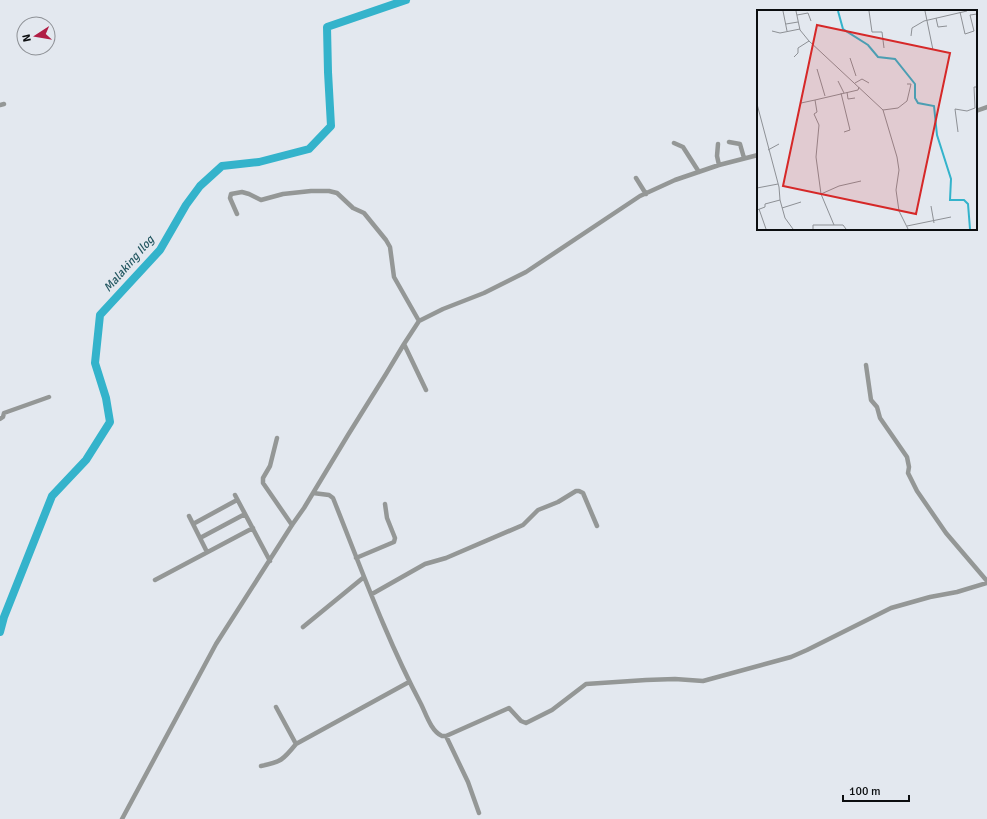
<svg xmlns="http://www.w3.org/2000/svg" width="987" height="819" viewBox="0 0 987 819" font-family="Signika,sans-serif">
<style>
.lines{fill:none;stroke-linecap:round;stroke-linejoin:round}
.river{stroke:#34b3cb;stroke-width:8}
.minor{stroke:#949796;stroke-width:4.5}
.labels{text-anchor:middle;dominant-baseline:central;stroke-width:4;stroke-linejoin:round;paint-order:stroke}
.water-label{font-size:12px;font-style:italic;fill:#255862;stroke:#e3e8ef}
.inset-river{fill:none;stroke:#34b3cb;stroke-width:2}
.inset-road{fill:none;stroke:#8d9095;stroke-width:1}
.view{fill:#d62828;fill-opacity:0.15;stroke:#d62828;stroke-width:2}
.inset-edge{fill:none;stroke:#0b0d0f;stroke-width:2}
</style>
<rect width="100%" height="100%" fill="#e3e8ef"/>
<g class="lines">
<path class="river" d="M 0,632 L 4,617 L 52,496 L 86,460 L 110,422 L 106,398 L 95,363 L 100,315 L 160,250 L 186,205 L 200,186 L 222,166 L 259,162 L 309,149 L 331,126 L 328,72 L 327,27 L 406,0"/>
<path class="minor" d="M 0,105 L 4,104
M 976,111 L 987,107
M 729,142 L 740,144 L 744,158
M 674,143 L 683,147 L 699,172
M 718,144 L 717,156 L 719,165
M 636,178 L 646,194
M 237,214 L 230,198 L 231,194 L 242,192 L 249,194 L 261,200 L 283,194 L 311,191 L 329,191 L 337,193 L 353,208 L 364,213 L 386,240 L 390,247 L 394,277 L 419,321
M 404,344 L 426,390
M 866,365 L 871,400 L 877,407 L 880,418 L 907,457 L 909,467 L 908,473 L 917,491 L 946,533 L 987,581
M 0,419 L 3,417 L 4,413 L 49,397
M 277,438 L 270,466 L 263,478 L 263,483 L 292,525
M 313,493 L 329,495 L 333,498 C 361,568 386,638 421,704 C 426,714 431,731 442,736 L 446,736 L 509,708 L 521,721 L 526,723 L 552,710 L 586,684 L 646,680 L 675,679 L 703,681 L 791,657 L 807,650 L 891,608 L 930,597 L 957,592 L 987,583
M 235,495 L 270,561
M 189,516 L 207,552
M 193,524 L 237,500
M 200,538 L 245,514
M 356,558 L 394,542 L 395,538 L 387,518 L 385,504
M 155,580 L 253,528
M 372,594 L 425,564 L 446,558 L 523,525 L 538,510 L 558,502 L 576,491 L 579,491 L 583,493 L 597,526
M 303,627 L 364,577
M 276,707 L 296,744
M 446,736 L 468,782 L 479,813
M 261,766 C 281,762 283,760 296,744 L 409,682
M 122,819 L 216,644 L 292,525 L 304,508 L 348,435 L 386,374 L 404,344 L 419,321 L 443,309 L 484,293 L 526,272 L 640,196 L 675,180 L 719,165 L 758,155"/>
</g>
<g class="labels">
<g class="water-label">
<text transform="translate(129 264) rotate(-49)">Malaking Ilog</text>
</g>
</g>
<g transform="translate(757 10)">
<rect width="220" height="220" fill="#e3e8ef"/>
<path class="inset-river" d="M 81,1 L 86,19 L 111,35 L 121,47 L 138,49 L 158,74 L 158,88 L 161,93 L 177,96 L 180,125 L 194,169 L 193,190 L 207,190 L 211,194 L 213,219"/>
<path class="inset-road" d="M 26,1 L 30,21M 39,1 L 43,20 L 52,31 L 126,100 L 140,147 L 142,160 L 139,180 L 142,201 L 151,219M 112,1 L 115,22 L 125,22 L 127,38M 168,1 L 176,40M 203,2 L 208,24 L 217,21 L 213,5 L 220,4M 40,5 L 51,3 L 54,11M 179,8 L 181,17 L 190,16M 29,14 L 41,12M 15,21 L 23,23 L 43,19M 154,26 L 155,18 L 167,11 L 210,1M 37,47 L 41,43 L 41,38 L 52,31M 93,48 L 99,66M 60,59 L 68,86M 81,71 L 87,83M 98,73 L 105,69 L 112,73M 90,82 L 91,89 L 98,88M 84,83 L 93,120 L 87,122M 44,93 L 58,90M 0,94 L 22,177 L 23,190 L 28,208 L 36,219M 126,100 L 141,98 L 150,91 L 154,74 L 150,74M 201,122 L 198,99 L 210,101 L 218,98 L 217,77 L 220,77M 11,140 L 22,134M 0,178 L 21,174M 64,184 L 82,176 L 104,171M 174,196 L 177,213M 25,198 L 44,192M 2,199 L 9,219M 0,200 L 8,197 L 8,194 L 23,190M 150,216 L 194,207M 56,219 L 56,215 L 77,215M 89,219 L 86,215 L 77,215 L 64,184 L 59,147 L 62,115 L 57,104 L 60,102 L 58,90 L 101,80 L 102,77"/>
<path class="view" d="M 60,15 L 193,43 L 159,204 L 26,176 Z"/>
<rect width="220" height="220" class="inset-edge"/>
</g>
<g transform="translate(36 36) rotate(258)"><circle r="19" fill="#e3e8ef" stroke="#8d9095"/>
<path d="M0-3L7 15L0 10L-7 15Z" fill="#b01d44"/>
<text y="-6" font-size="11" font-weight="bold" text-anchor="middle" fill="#0b0d0f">N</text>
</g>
<path d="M843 795v6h66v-6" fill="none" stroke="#0b0d0f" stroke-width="2"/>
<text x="849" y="795" font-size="12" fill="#0b0d0f" stroke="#e3e8ef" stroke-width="3" paint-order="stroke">100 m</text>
</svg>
